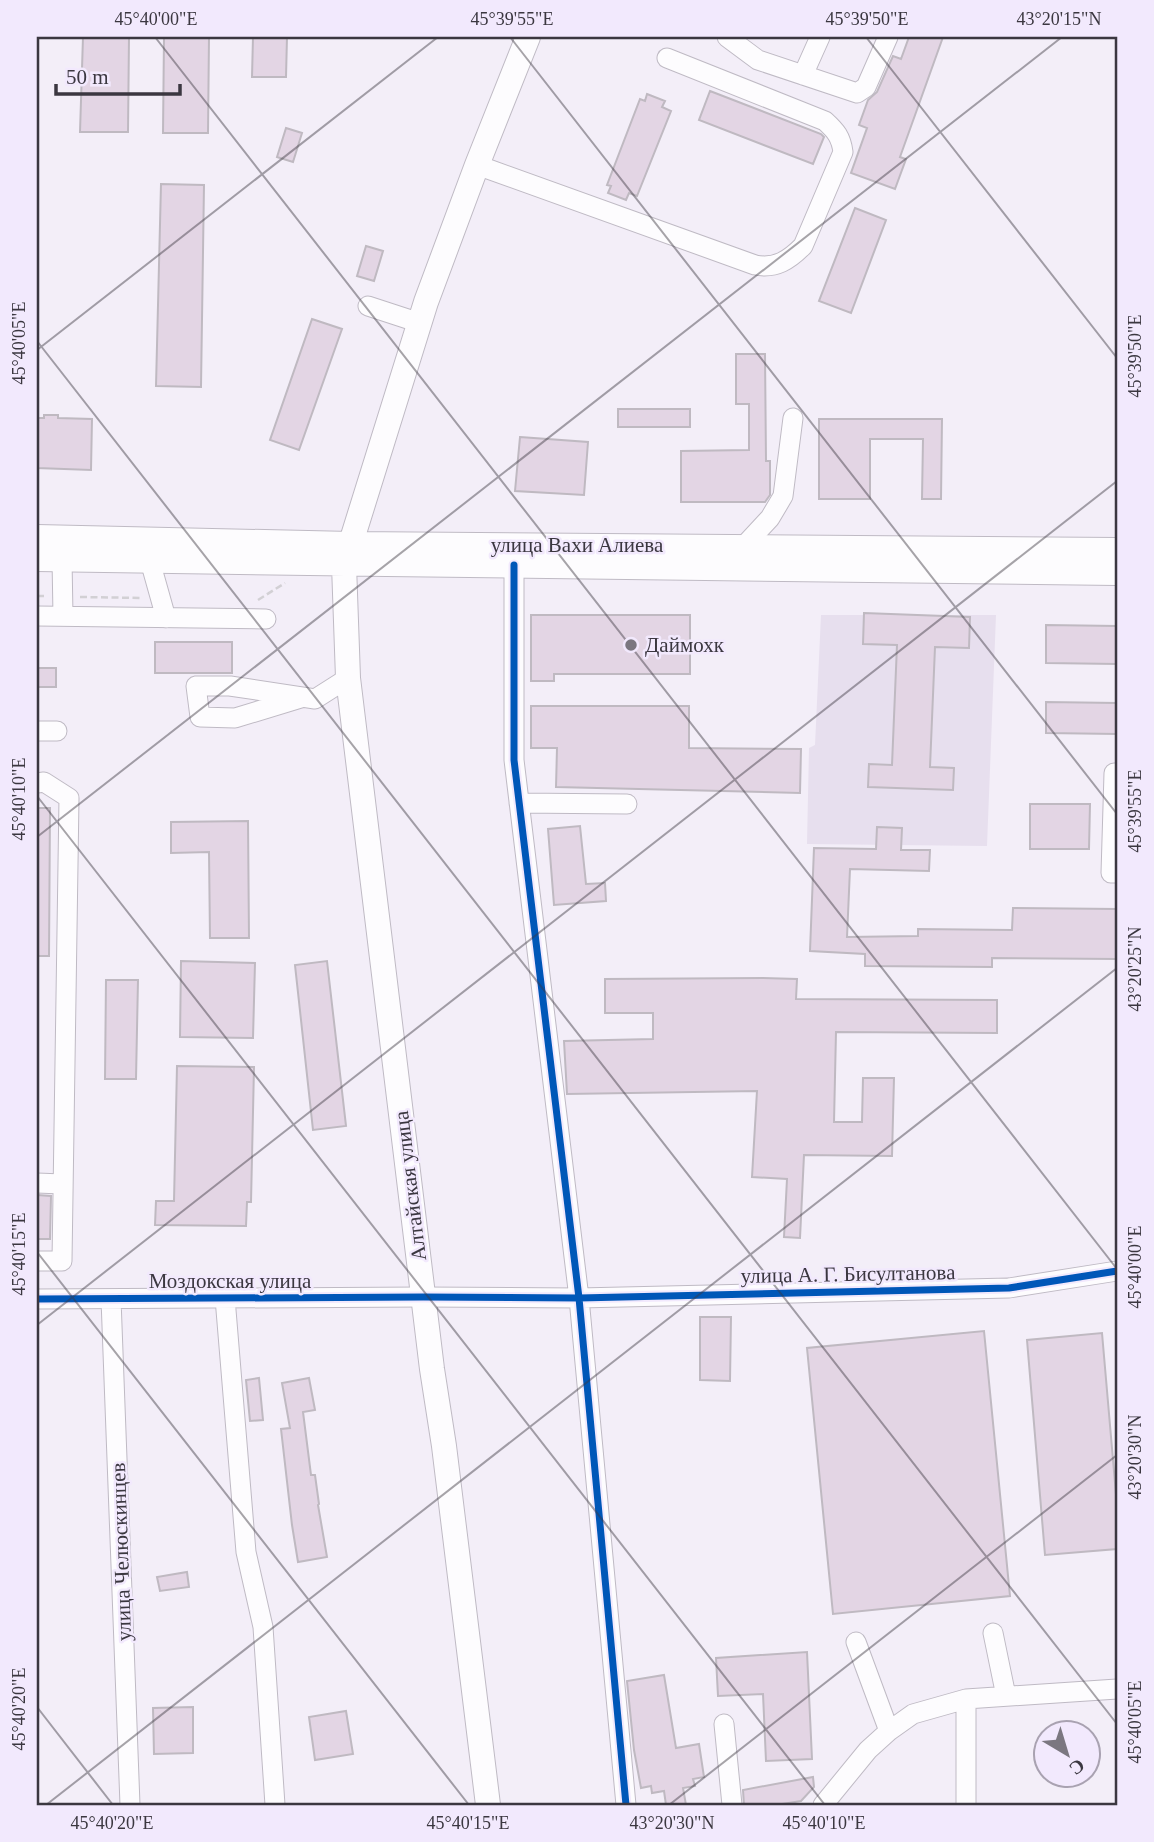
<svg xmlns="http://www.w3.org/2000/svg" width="1154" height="1842" viewBox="0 0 1154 1842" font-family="Georgia,serif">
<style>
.education{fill:#e7dfee}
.building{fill:#e3d5e4;stroke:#bfb9c1;stroke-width:2}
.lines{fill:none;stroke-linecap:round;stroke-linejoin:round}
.minor-casing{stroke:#bfbac4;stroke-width:21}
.major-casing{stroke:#bfbac4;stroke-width:26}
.path{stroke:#d2d0d4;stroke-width:2.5;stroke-dasharray:7 3.5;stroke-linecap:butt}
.minor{stroke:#fdfcfe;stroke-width:19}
.major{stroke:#fdfcfe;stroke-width:24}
.cycleway-casing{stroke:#f2e9fd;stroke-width:11}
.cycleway{stroke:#0057b8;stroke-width:7}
.ticks{fill:none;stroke:#3b3740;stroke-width:2;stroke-opacity:0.45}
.poi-dot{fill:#7b7780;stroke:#f2e9fd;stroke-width:2.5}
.labels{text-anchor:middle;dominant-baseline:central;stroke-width:5;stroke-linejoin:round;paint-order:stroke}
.street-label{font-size:21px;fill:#3b3740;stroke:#f2e9fd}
.poi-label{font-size:21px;fill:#3b3740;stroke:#f2e9fd;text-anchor:start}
.neatline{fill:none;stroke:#3b3740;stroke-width:2.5}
.ticks-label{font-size:18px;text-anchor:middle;fill:#3b3740}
</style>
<rect width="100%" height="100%" fill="#f3eef8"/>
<path class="education" d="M 821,615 L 996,615 L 987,846 L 807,844 L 809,748 L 815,745 Z"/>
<path class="building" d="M 83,37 L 129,37 L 128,132 L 80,132 Z
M 164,37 L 209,37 L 208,133 L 163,133 Z
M 253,37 L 287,37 L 286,77 L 252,77 Z
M 909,37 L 943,37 L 900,157 L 906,159 L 895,189 L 851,173 L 867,128 L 859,125 L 868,100 L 877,92 L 893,56 L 901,59 Z
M 710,91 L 821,134 L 824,137 L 813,164 L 699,120 Z
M 647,94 L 665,101 L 662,107 L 671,111 L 637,196 L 629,193 L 626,200 L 608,193 L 611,186 L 607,185 L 640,99 L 645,101 Z
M 286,128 L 302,133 L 293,162 L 277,157 Z
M 161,184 L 204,185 L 201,387 L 156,386 Z
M 855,208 L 886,220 L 851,313 L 819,301 Z
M 366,246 L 383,251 L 374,281 L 357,276 Z
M 312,319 L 342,329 L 299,450 L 270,440 Z
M 736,354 L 765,354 L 766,461 L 770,461 L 770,495 L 765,502 L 681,502 L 681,451 L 749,450 L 749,404 L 736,404 Z
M 618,409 L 690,409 L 690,427 L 618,427 Z
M 44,415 L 58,415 L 58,418 L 92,419 L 91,470 L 37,468 L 37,418 L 44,418 Z
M 819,419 L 942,419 L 941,499 L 922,499 L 923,439 L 870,439 L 870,499 L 819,499 Z
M 520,437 L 588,442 L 584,495 L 515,491 Z
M 864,613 L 970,617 L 969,648 L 935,647 L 930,767 L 954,768 L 953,790 L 868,787 L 869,764 L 892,765 L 897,645 L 863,644 Z
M 531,615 L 690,615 L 690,674 L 554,674 L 554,681 L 531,681 Z
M 1046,625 L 1117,626 L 1117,664 L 1046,663 Z
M 155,642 L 232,642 L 232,673 L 155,673 Z
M 37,668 L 56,668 L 56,687 L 37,687 Z
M 1046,702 L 1117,703 L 1117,734 L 1046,733 Z
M 531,706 L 689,706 L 689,748 L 801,749 L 800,793 L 556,787 L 557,748 L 531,748 Z
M 1030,804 L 1090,804 L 1089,849 L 1030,849 Z
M 37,808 L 50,808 L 49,956 L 37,956 Z
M 248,821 L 249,938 L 210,938 L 209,852 L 171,853 L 171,822 Z
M 580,826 L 586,884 L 605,883 L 606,901 L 554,905 L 548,829 Z
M 877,827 L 902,828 L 901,850 L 930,850 L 929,871 L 850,869 L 847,937 L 918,936 L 918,929 L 1012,930 L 1013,908 L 1117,909 L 1117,959 L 992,958 L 992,967 L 865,966 L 865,954 L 810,951 L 814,848 L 876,849 Z
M 181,961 L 255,963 L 253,1038 L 180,1037 Z
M 327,961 L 346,1126 L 313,1130 L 295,965 Z
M 763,978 L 797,979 L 796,999 L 997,1000 L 997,1033 L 836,1032 L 834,1122 L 862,1122 L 863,1078 L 894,1078 L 892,1156 L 804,1155 L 800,1238 L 784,1237 L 787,1179 L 752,1177 L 757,1091 L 567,1094 L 564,1041 L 653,1039 L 653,1013 L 605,1013 L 605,979 Z
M 106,980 L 138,980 L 136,1079 L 105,1079 Z
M 177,1066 L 254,1067 L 251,1202 L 247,1202 L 246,1226 L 155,1225 L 156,1201 L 174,1201 Z
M 37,1195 L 51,1196 L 50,1239 L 37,1239 Z
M 700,1317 L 731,1317 L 730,1381 L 700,1380 Z
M 984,1331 L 1010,1596 L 833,1614 L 807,1348 Z
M 1102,1333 L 1117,1506 L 1117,1549 L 1045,1555 L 1027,1340 Z
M 259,1378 L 263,1420 L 250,1421 L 246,1380 Z
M 309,1378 L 315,1410 L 303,1412 L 311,1475 L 315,1475 L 319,1504 L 318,1505 L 327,1557 L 298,1562 L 292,1525 L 281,1429 L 290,1428 L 282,1383 Z
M 187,1572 L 189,1587 L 160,1591 L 157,1577 Z
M 807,1652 L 812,1759 L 766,1761 L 763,1694 L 718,1696 L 716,1658 Z
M 664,1675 L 676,1748 L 699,1744 L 704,1777 L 693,1779 L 695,1786 L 683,1788 L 686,1805 L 666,1805 L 664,1791 L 652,1793 L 651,1786 L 641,1788 L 634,1750 L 627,1681 Z
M 193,1707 L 193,1753 L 154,1754 L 153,1708 Z
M 346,1711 L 353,1754 L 315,1760 L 309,1717 Z
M 813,1777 L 814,1787 L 801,1801 L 776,1805 L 744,1805 L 743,1790 Z"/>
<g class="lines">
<g class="minor-casing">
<path id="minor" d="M 727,37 L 758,60 L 857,93 L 866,87 L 888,37
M 803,75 L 820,37
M 477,165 L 755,265 C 776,269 789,260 803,246 L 843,152 C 841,137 836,131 825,121 L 667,58
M 368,306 L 420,323
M 744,546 L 770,518 L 783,496 L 793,418
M 62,559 L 63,616
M 150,561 L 166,618
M 514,565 L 514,760 L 579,1298 L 626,1805
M 37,616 L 266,619
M 301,698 L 235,718 L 200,717 L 196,686 L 230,686 L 315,699 L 348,678
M 37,731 L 57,731
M 1117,773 L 1114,773 L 1111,873 L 1117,873
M 37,783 L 44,782 L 69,798 L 62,1261 L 37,1261
M 519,803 L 627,804
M 37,1183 L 62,1184
M 225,1298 L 246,1552 L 263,1627 L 275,1805
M 37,1299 L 423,1297 L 579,1298 L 1009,1288 L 1117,1271
M 111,1299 L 130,1805
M 993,1633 L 1006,1696
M 856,1642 L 889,1731
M 724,1724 L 732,1805
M 823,1805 L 868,1750 L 889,1731 L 913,1714 L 966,1699 L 1117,1689
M 966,1805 L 966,1699"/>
</g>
<g class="major-casing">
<path id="major" d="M 37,537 L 351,544 L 1117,550
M 37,559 C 397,564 757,571 1117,573
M 488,1805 L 444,1446 L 432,1369 L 348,678 L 344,565 L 426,302 L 477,165 L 528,37"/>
</g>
<path class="path" d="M 37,596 L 45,596
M 80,597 L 143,598
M 258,600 L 285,583"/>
<use href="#minor" class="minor"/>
<use href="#major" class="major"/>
<g class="cycleway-casing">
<path id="cycleway" d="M 514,565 L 514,760 L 579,1298 L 626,1805
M 37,1299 L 423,1297 L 579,1298 L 1009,1288 L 1117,1271"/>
</g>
<use href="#cycleway" class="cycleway"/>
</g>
<path class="ticks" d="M 155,37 L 1117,1269M 510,37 L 1117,814M 866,37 L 1117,358M 37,341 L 1117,1724M 37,350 L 438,37M 37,796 L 825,1805M 37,837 L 1062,37M 37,1252 L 469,1805M 37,1325 L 1117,481M 37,1707 L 113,1805M 46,1805 L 1117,968M 669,1805 L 1117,1455"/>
<circle class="poi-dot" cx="631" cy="645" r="7"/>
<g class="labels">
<g class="street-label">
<text x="577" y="545">улица Вахи Алиева</text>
<text transform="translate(410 1186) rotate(-97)">Алтайская улица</text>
<text transform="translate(848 1274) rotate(-1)">улица А. Г. Бисултанова</text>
<text x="230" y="1281">Моздокская улица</text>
<text transform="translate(121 1552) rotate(-92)">улица Челюскинцев</text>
</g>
<g class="poi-label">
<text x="645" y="645">Даймохк</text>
</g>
</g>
<rect width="1154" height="1842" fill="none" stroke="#f2e9fd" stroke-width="77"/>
<g transform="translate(1067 1754) rotate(142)"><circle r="33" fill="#f2e9fd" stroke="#a9a2b1" stroke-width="2"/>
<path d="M0-5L12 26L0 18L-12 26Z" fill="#7b7780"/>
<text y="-10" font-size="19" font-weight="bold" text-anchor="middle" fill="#3b3740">С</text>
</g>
<path d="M56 84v10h124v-10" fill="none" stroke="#3b3740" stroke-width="3.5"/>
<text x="66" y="84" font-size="21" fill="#3b3740" stroke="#f2e9fd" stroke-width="5" paint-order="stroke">50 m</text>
<rect x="38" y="38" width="1078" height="1766" class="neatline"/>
<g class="ticks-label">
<text x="156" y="25">45°40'00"E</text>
<text x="512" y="25">45°39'55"E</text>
<text x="867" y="25">45°39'50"E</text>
<text x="1059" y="25">43°20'15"N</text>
<text transform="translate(19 343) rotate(-90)" y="6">45°40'05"E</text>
<text transform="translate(1135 356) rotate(-90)" y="6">45°39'50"E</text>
<text transform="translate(19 799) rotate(-90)" y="6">45°40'10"E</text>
<text transform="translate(1135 811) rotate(-90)" y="6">45°39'55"E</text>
<text transform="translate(1135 969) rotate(-90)" y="6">43°20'25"N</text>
<text transform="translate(19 1254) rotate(-90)" y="6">45°40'15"E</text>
<text transform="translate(1135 1267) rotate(-90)" y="6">45°40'00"E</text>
<text transform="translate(1135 1457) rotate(-90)" y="6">43°20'30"N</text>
<text transform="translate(19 1709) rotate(-90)" y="6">45°40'20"E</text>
<text transform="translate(1135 1722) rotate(-90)" y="6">45°40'05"E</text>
<text x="112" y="1829">45°40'20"E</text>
<text x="468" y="1829">45°40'15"E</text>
<text x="672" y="1829">43°20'30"N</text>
<text x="824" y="1829">45°40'10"E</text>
</g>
</svg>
